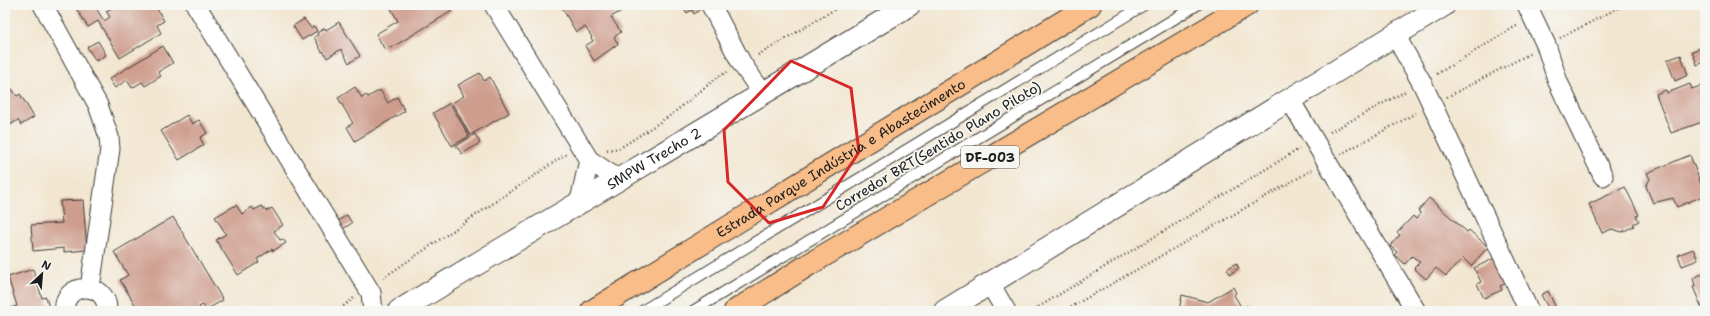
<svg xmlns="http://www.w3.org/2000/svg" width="1710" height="316" viewBox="0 0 1710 316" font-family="'Shantell Sans',sans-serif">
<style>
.building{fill:#ce9d8d}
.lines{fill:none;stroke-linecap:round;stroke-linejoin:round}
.service-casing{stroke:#3c3a37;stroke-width:12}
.minor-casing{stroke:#3c3a37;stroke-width:21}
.tertiary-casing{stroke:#3c3a37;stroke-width:24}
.trunk-casing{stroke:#3c3a37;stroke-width:24}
.path{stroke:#3c3a37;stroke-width:2.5;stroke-dasharray:1 3;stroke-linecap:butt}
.service{stroke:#fff;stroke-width:10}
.minor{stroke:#fff;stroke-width:19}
.tertiary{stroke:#fff;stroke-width:22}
.trunk{stroke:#f8bd88;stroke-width:22}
.marked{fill:none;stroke:#d62828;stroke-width:3;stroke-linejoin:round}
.labels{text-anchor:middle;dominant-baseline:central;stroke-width:3.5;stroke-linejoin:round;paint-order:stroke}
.shield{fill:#f6f6f2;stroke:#5d5d5c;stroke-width:1}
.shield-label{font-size:13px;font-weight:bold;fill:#1c1c1c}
.street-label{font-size:14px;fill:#1c1c1c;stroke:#f6f6f2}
</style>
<rect width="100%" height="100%" fill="#f6f6f2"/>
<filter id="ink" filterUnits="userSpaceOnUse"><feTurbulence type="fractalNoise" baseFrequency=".025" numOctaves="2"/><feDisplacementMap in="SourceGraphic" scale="8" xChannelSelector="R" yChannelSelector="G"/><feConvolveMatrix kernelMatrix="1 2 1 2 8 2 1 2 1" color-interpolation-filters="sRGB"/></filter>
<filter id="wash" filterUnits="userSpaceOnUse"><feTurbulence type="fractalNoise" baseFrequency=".012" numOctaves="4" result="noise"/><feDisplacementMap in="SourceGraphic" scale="16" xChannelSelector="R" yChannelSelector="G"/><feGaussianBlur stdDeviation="0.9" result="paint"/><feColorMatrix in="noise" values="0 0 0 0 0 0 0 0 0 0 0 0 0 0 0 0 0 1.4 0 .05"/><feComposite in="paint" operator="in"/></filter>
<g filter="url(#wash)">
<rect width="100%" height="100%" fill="#f2e6d0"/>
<g id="blocks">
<path class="building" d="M 74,5 L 94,5 L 104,21 L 110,17 L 106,11 L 117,5 L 124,5 L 125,8 L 130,5 L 155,5 L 164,21 L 157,25 L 161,33 L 120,58 L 98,21 L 88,27 Z
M 389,5 L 448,5 L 452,11 L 391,48 L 390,47 L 385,50 L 376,34 L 398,21 Z
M 563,5 L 626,5 L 624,6 L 625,9 L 611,17 L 621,32 L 614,37 L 618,44 L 594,61 L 585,46 L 593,41 L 591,38 L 592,37 L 585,27 L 576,32 L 561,6 Z
M 682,5 L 706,5 L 694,14 L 692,10 L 687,13 Z
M 304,19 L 311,28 L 314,26 L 317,31 L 302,40 L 293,26 Z
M 339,22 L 360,56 L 349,63 L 341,49 L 327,58 L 323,51 L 322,52 L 314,37 L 318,35 L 317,33 L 325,28 L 326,30 Z
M 98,41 L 106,55 L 96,61 L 87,47 Z
M 163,46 L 173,63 L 158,72 L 161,76 L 145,86 L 142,82 L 132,88 L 127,80 L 115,88 L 109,79 Z
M 1703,47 L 1705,52 L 1705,62 L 1697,65 L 1692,51 Z
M 1681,55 L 1688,75 L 1675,81 L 1667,60 Z
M 480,73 L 484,81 L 490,77 L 509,113 L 470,135 L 452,103 L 464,96 L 458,85 Z
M 1690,84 L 1692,89 L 1703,85 L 1705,90 L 1705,121 L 1671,133 L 1656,94 L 1666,90 L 1667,93 Z
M 355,87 L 362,98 L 366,95 L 368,97 L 380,90 L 388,103 L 397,97 L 405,111 L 355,141 L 347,127 L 353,123 L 338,98 Z
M 12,89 L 17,96 L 20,94 L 34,117 L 21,125 L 18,120 L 7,127 L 5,124 L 5,93 Z
M 450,103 L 469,136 L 452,146 L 433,113 Z
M 187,115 L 192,124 L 199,120 L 207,133 L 200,138 L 204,145 L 179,160 L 161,131 Z
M 475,134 L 480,143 L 462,154 L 456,146 Z
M 1690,155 L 1705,195 L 1677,207 L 1673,198 L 1653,203 L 1646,186 L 1650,179 L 1647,173 Z
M 1625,187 L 1639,215 L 1636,216 L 1639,221 L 1633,224 L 1634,226 L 1622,232 L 1612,229 L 1602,233 L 1589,204 Z
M 1429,198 L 1467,232 L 1469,230 L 1488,247 L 1471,266 L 1463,258 L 1446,276 L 1436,268 L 1426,279 L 1414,268 L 1420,262 L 1412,256 L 1405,264 L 1395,255 L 1397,252 L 1390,246 L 1400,235 L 1397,233 L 1413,216 L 1416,219 L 1421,213 L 1418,211 Z
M 83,200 L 87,250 L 64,252 L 64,248 L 33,251 L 31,225 L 62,223 L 60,201 Z
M 236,205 L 242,214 L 252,207 L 254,210 L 262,206 L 266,211 L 272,208 L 283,225 L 274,231 L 280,240 L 283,239 L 286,243 L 273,251 L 272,249 L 257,259 L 259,262 L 238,275 L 216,240 L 226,234 L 215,217 Z
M 347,215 L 352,223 L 338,232 L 333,224 Z
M 173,217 L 223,300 L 206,310 L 203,305 L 199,307 L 202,311 L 139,311 L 120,280 L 128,275 L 114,252 Z
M 1693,249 L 1698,260 L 1682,266 L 1678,255 Z
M 1499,256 L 1511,281 L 1500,286 L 1502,290 L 1484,298 L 1477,284 L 1481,282 L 1474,268 Z
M 1236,263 L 1239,268 L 1230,274 L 1227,269 Z
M 33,269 L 42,298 L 46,297 L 50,311 L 5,311 L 5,310 L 17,306 L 8,277 Z
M 1702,274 L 1705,283 L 1705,311 L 1695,311 L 1702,308 L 1693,287 L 1695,286 L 1693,278 Z
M 1233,287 L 1236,293 L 1234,295 L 1240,305 L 1229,311 L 1179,311 L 1182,295 L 1208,302 Z
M 1548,291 L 1556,308 L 1550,311 L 1541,295 Z
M 1247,305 L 1250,311 L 1234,311 L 1240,307 L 1242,309 Z"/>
</g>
</g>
<g filter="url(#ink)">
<use href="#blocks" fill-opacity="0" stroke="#3c3a37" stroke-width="1"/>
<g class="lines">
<g class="service-casing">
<path id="service" d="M 642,311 L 1144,5
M 693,311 L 1197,5"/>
</g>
<g class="minor-casing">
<path id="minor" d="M 43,5 L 98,105 L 109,137 L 110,149 L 90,288
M 196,5 L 371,293 L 373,311
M 494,5 L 589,160 L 619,180
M 711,5 L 742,64 L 763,94
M 1527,5 L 1546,45 L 1558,82 L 1603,176
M 1395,35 L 1422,83 L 1529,311
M 1290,100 L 1416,311
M 580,201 L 589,160
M 990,284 L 1006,311
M 65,311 C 61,282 108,279 107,311"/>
</g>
<g class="tertiary-casing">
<g id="tertiary">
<path id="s1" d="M 399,311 C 568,208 740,109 909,5"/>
<path d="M 945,311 L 1444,5"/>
</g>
</g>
<g class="trunk-casing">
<g id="trunk">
<path id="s2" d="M 592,311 L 1090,5"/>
<path d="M 735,311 L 808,265 L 1247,5"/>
</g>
</g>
<path class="path" d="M 1560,38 L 1624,5
M 758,55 L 842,5
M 1437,74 L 1518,25
M 1447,97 L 1531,53
M 1330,132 L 1406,91
M 607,150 L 620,148 L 671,115 L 719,76 L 727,72
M 1341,154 L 1418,112
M 383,278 L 563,156 L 566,155
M 337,311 L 354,298
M 1032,311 L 1299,149
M 1064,311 L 1312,170"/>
<use href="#service" class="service"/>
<use href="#minor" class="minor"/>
<use href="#tertiary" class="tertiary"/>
<use href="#trunk" class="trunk"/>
</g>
</g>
<path class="marked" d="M 791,61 L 851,88 L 859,152 L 823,207 L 769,223 L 728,182 L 724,130 Z"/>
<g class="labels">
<rect class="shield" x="961" y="146" width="58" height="22" rx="3"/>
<g class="shield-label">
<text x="990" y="157">DF-003</text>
</g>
<g class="street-label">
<text transform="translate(938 146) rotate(-31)">Corredor BRT(Sentido Plano Piloto)</text>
<text stroke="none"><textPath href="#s1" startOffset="297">SMPW Trecho 2</textPath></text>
<text stroke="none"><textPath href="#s2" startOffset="292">Estrada Parque Indústria e Abastecimento</textPath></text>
</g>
</g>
<rect width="1710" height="316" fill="none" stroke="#f6f6f2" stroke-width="20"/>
<g transform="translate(42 274) rotate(26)" stroke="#f6f6f2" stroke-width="3" paint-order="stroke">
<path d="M0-3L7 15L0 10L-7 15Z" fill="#1c1c1c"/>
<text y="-6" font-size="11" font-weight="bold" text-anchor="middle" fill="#1c1c1c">N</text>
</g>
</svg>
